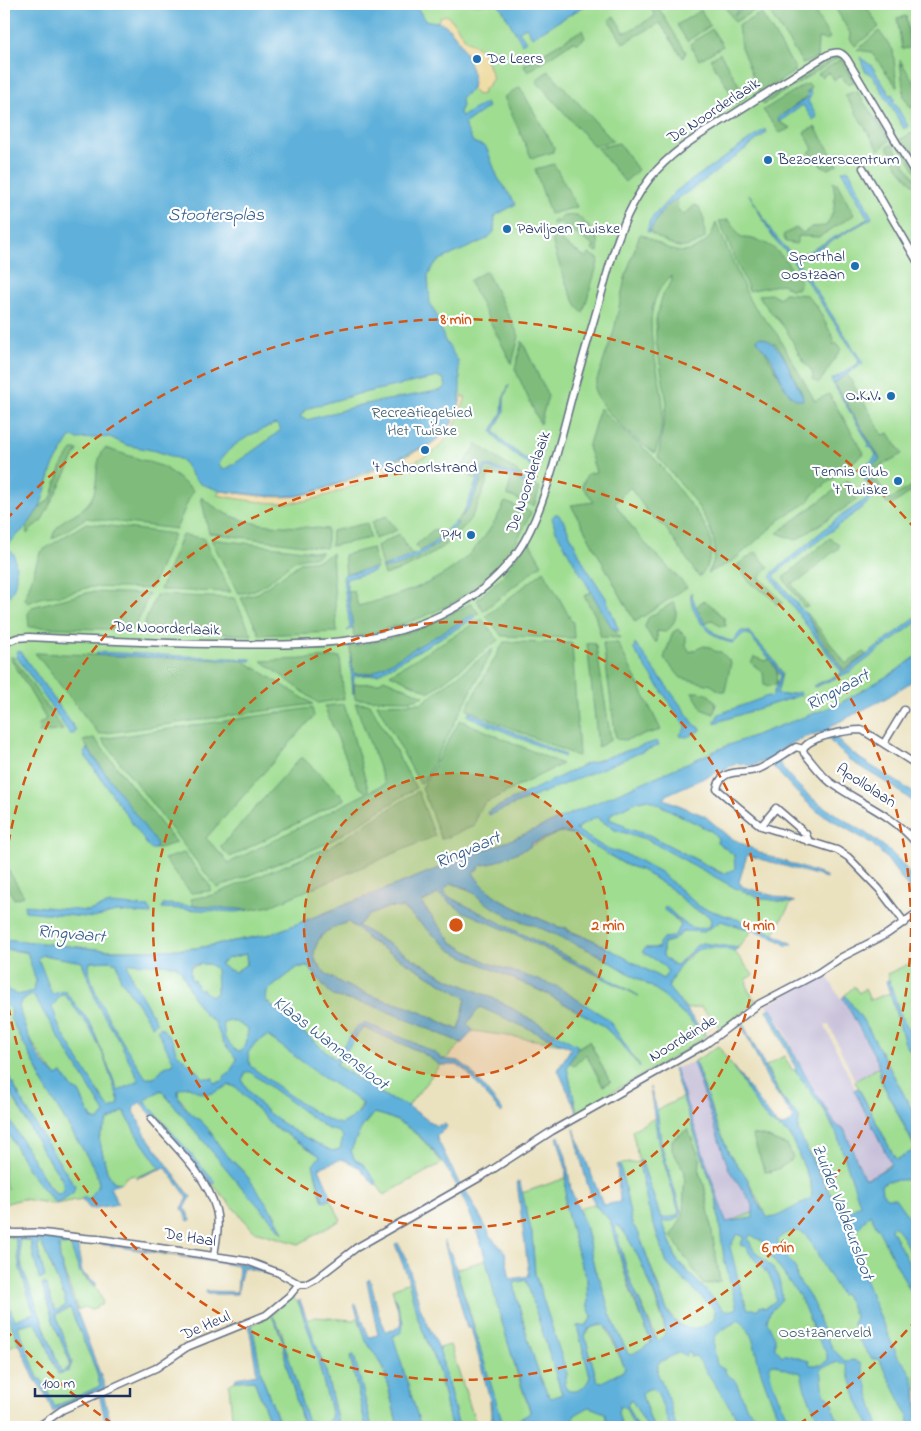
<svg xmlns="http://www.w3.org/2000/svg" width="921" height="1431" viewBox="0 0 921 1431" font-family="'Indie Flower',sans-serif">
<style>
.industrial{fill:#c7c0d9}
.green{fill:#9fdd91;stroke:#5d8678;fill-rule:evenodd}
.forest{fill:#7fbc7b;stroke:#4d766c;fill-rule:evenodd}
.sand{fill:#eeda9e;stroke:#84847e}
.water{fill:#5fb0da;stroke:#3d709c;fill-rule:evenodd}
.lines{fill:none;stroke-linecap:round;stroke-linejoin:round}
.minor-casing{stroke:#636d80;stroke-width:9}
.minor{stroke:#fff;stroke-width:6}
.ring{fill:none;stroke:#d45514;stroke-width:2.5;stroke-dasharray:9 6}
.poi-dot{fill:#1f6fb2;stroke:#fff;stroke-width:2}
.labels{text-anchor:middle;dominant-baseline:central;stroke-width:4.5;stroke-linejoin:round;paint-order:stroke}
.poi-label{font-size:16px;fill:#1b2f5e;stroke:#fff;text-anchor:end}
.street-label{font-size:16px;fill:#1b2f5e;stroke:#fff}
.park-label{font-size:16px;fill:#3c5a6b;stroke:#fff}
.water-label{font-size:18px;font-style:italic;fill:#335c89;stroke:#fff}
.centre{fill:#d45514;stroke:#fff;stroke-width:2.5}
.ring-label{font-size:15px;text-anchor:middle;font-weight:bold;fill:#d45514;stroke:#fff;stroke-width:4.5;stroke-linejoin:round;paint-order:stroke}
</style>
<rect width="100%" height="100%" fill="#fff"/>
<filter id="ink" filterUnits="userSpaceOnUse"><feTurbulence type="fractalNoise" baseFrequency=".02" numOctaves="2"/><feDisplacementMap in="SourceGraphic" scale="10" xChannelSelector="R" yChannelSelector="G"/><feConvolveMatrix kernelMatrix="1 2 1 2 8 2 1 2 1" color-interpolation-filters="sRGB"/></filter>
<filter id="wash" filterUnits="userSpaceOnUse"><feTurbulence type="fractalNoise" baseFrequency=".0096" numOctaves="4" result="noise"/><feDisplacementMap in="SourceGraphic" scale="20" xChannelSelector="R" yChannelSelector="G"/><feGaussianBlur stdDeviation="1.12" result="paint"/><feColorMatrix in="noise" values="0 0 0 0 0 0 0 0 0 0 0 0 0 0 0 0 0 1.4 0 .05"/><feComposite in="paint" operator="in"/></filter>
<g filter="url(#wash)">
<rect width="100%" height="100%" fill="#eae1be"/>
<path class="industrial" d="M 825,972 L 840,998 L 845,995 L 844,998 L 850,1011 L 878,1062 L 879,1067 L 855,1081 L 829,1025 L 825,1026 L 891,1163 L 889,1167 L 868,1178 L 864,1178 L 844,1129 L 837,1126 L 807,1079 L 783,1027 L 771,1008 L 766,1006 Z
M 693,1062 L 729,1170 L 753,1205 L 753,1218 L 726,1222 L 675,1068 Z"/>
<path class="green" d="M 4,4 L 917,4 L 917,656 L 896,671 L 839,704 L 513,839 L 271,934 L 197,948 L 163,950 L 106,950 L 4,939 Z
M 648,799 L 711,831 L 734,855 L 735,869 L 724,874 L 649,835 L 624,828 L 624,825 L 609,819 L 612,813 L 638,801 Z
M 596,817 L 615,830 L 646,839 L 760,898 L 791,903 L 773,934 L 760,927 L 700,907 L 660,872 L 633,858 L 605,848 L 574,830 Z
M 561,832 L 573,834 L 626,865 L 641,870 L 670,888 L 693,909 L 708,915 L 711,920 L 710,927 C 690,936 680,917 665,907 L 681,926 L 673,937 L 663,938 L 659,948 L 645,948 L 664,965 L 668,972 L 663,979 L 593,940 L 568,930 L 567,928 L 558,927 C 529,913 491,902 473,873 L 481,865 L 490,864 Z
M 451,883 L 469,890 L 597,954 L 655,989 L 706,1035 L 681,1053 L 577,1112 L 567,1068 L 570,1062 L 574,1066 L 586,1054 L 603,1086 L 610,1082 L 589,1041 L 576,1049 L 577,1047 L 497,1000 L 444,977 L 358,926 L 367,916 L 389,907 L 403,908 L 452,951 L 547,994 L 602,1025 L 616,1038 L 638,1065 L 608,1019 L 488,963 L 453,943 L 421,903 Z
M 413,900 L 434,927 L 433,930 L 426,927 L 406,905 Z
M 721,921 L 752,930 L 738,948 L 702,943 L 677,965 L 672,964 L 663,956 L 663,943 L 673,940 L 687,929 C 702,936 708,925 721,921 Z
M 348,922 L 365,934 L 367,939 L 466,998 L 459,1030 C 443,1023 426,1014 410,1008 C 387,1000 306,981 315,949 C 320,931 332,928 348,922 Z
M 717,946 L 735,952 L 753,975 L 746,979 L 748,990 L 756,1001 L 721,1029 L 701,1007 L 687,1009 L 668,988 L 677,968 L 699,948 Z
M 4,949 L 89,962 L 110,961 L 175,965 L 182,970 L 201,964 L 220,964 L 229,958 L 246,954 L 247,964 L 218,984 L 217,993 L 212,996 L 231,1020 L 267,1036 L 363,1102 L 340,1149 L 332,1151 C 297,1134 261,1116 242,1080 L 213,1083 L 173,1065 L 119,1101 L 119,1105 L 98,1121 L 92,1119 L 62,1073 L 57,1076 C 45,1068 9,1004 4,989 C 1,978 4,961 4,949 Z
M 913,962 L 917,968 L 917,1046 L 900,1014 L 887,974 Z
M 298,967 L 308,967 L 333,996 L 377,1007 L 462,1043 L 446,1059 L 442,1059 L 435,1053 L 360,1024 L 335,1059 L 266,1001 L 267,991 Z
M 854,986 L 859,993 L 865,989 L 870,1000 L 890,993 L 905,1043 L 917,1063 L 917,1119 L 867,1026 L 845,995 Z
M 4,1005 L 7,1005 L 12,1013 L 10,1018 L 40,1074 L 41,1081 L 96,1171 L 99,1184 L 89,1201 L 84,1196 L 82,1199 L 56,1204 L 22,1199 L 4,1204 L 4,1187 L 8,1189 L 4,1182 L 4,1126 L 30,1173 L 56,1204 L 75,1186 L 39,1131 L 4,1068 Z
M 480,1007 L 563,1044 L 473,1031 L 467,1024 Z
M 362,1027 L 421,1052 L 440,1065 L 408,1106 L 392,1100 L 336,1066 Z
M 718,1046 L 773,1124 L 790,1135 L 811,1183 L 812,1196 L 808,1201 L 813,1198 L 823,1180 L 798,1131 L 799,1117 L 781,1097 L 766,1066 L 784,1056 L 792,1070 L 795,1070 L 825,1111 L 834,1130 L 844,1129 L 860,1173 L 864,1179 L 875,1175 L 896,1160 L 855,1081 L 879,1067 L 881,1080 L 915,1148 L 917,1147 L 917,1427 L 493,1427 C 489,1412 491,1395 487,1377 C 479,1341 468,1304 456,1269 L 486,1260 L 515,1367 L 530,1411 L 551,1398 C 540,1389 517,1301 514,1283 L 527,1280 L 562,1394 L 568,1391 L 564,1385 L 567,1374 L 535,1274 L 532,1234 L 522,1193 L 566,1178 L 565,1205 L 580,1261 L 587,1279 L 588,1307 L 592,1316 L 587,1325 L 577,1326 L 590,1377 L 596,1377 L 585,1336 L 591,1327 L 605,1325 L 624,1366 L 628,1354 L 610,1314 L 600,1279 L 595,1271 L 585,1225 L 578,1208 L 594,1204 C 601,1214 613,1217 613,1233 C 621,1259 636,1324 657,1339 L 629,1277 L 615,1228 L 617,1225 C 635,1234 659,1308 665,1329 L 686,1328 L 676,1322 L 667,1310 L 638,1232 L 632,1224 L 620,1164 L 639,1162 L 632,1130 L 655,1118 L 660,1149 L 679,1212 L 674,1218 L 661,1218 L 641,1160 L 639,1163 L 648,1207 L 667,1264 L 710,1303 L 716,1313 L 724,1311 L 677,1260 L 662,1221 L 675,1220 L 681,1212 L 661,1144 L 657,1110 L 683,1097 L 716,1198 L 721,1234 L 721,1225 L 752,1213 L 764,1212 L 747,1178 L 729,1153 L 716,1123 L 695,1061 ZM 688,1130 L 700,1159 L 699,1173 L 704,1184 L 720,1281 L 683,1216 L 685,1172 L 674,1138 ZM 753,1135 C 769,1135 772,1142 787,1145 L 790,1152 L 790,1161 L 771,1172 L 764,1170 Z
M 4,1080 L 42,1150 L 62,1179 L 65,1192 L 58,1194 C 41,1181 13,1133 5,1112 C 2,1103 4,1090 4,1080 Z
M 229,1085 L 237,1087 L 272,1125 L 320,1156 L 315,1174 C 318,1182 320,1197 323,1201 L 330,1199 L 341,1220 L 299,1244 L 254,1231 L 213,1185 L 214,1182 L 145,1101 L 161,1090 L 243,1188 L 282,1231 L 274,1213 L 269,1210 L 244,1172 L 223,1151 L 202,1122 L 192,1115 L 178,1096 L 178,1089 L 181,1087 C 206,1085 194,1105 229,1085 Z
M 124,1111 L 136,1134 L 160,1168 L 136,1177 L 134,1175 L 126,1177 L 122,1183 L 114,1182 L 107,1172 L 99,1138 L 108,1121 Z
M 374,1113 C 404,1119 425,1140 442,1163 L 384,1195 L 363,1164 L 355,1160 L 351,1151 L 358,1132 Z
M 4,1236 L 15,1238 L 20,1268 L 34,1313 L 15,1320 L 4,1296 Z
M 19,1240 L 30,1240 L 40,1279 L 44,1277 L 37,1246 L 41,1242 L 64,1297 L 67,1306 L 55,1311 L 45,1283 L 42,1284 L 54,1324 L 70,1362 L 69,1368 L 61,1372 L 22,1267 Z
M 70,1244 C 76,1252 75,1263 80,1271 C 87,1285 97,1281 103,1304 L 90,1310 L 85,1307 L 78,1310 L 60,1260 L 59,1245 Z
M 409,1282 L 417,1316 L 439,1371 L 451,1427 L 421,1427 L 395,1347 L 393,1335 L 403,1322 L 392,1289 Z
M 292,1297 C 310,1308 326,1393 332,1416 L 327,1423 L 319,1424 L 307,1420 L 288,1363 L 282,1332 L 273,1317 L 283,1341 L 286,1363 L 304,1427 L 281,1427 L 262,1377 L 252,1325 L 271,1315 Z
M 4,1307 L 19,1343 L 4,1349 Z
M 70,1308 L 96,1370 L 100,1386 L 54,1407 L 42,1380 L 38,1378 L 17,1326 L 34,1322 L 42,1333 L 58,1374 L 69,1371 L 72,1362 L 56,1314 Z
M 315,1317 L 353,1320 L 358,1317 L 366,1341 L 383,1366 L 398,1427 L 372,1427 L 353,1355 L 350,1356 L 366,1427 L 339,1427 L 326,1372 L 307,1320 Z
M 450,1345 L 474,1418 L 476,1427 L 459,1427 L 439,1348 Z
M 254,1380 L 272,1427 L 249,1427 L 237,1418 L 232,1417 L 229,1385 L 235,1381 Z"/>
<path class="forest" d="M 723,4 L 744,4 L 734,15 L 752,4 L 765,4 L 735,22 Z
M 775,4 L 810,4 L 830,38 L 826,40 L 818,38 L 817,58 L 803,64 L 768,10 Z
M 833,4 L 865,4 L 879,27 L 855,46 L 850,39 L 851,35 Z
M 658,7 L 686,52 L 683,58 L 660,23 L 623,43 L 609,20 L 614,16 L 624,32 L 627,32 L 655,16 L 652,10 Z
M 701,10 L 710,26 L 687,41 L 677,25 Z
M 761,13 L 795,68 L 795,71 L 760,94 L 741,47 L 738,26 Z
M 906,16 L 910,45 L 909,48 L 902,49 L 897,18 Z
M 712,29 L 723,46 L 699,60 L 690,44 Z
M 582,30 L 585,38 L 578,43 L 572,42 L 528,72 L 523,65 Z
M 879,31 L 893,50 L 897,87 L 871,52 L 857,50 Z
M 720,53 L 746,97 L 737,103 L 710,59 Z
M 830,57 L 839,57 L 763,105 L 762,100 Z
M 841,59 L 854,82 L 847,84 L 841,76 L 834,80 L 829,72 L 822,77 L 818,74 Z
M 900,60 L 917,87 L 917,105 L 911,108 L 904,97 Z
M 547,72 L 550,72 L 613,141 L 594,146 L 537,82 L 537,79 Z
M 809,84 L 811,87 L 807,93 L 808,96 L 778,118 L 779,122 L 791,128 L 780,133 L 763,110 L 804,85 Z
M 520,87 L 554,147 L 553,152 L 533,158 L 531,157 L 504,97 Z
M 857,91 C 867,109 879,122 890,140 L 879,150 L 845,95 Z
M 815,127 L 838,164 L 829,169 C 819,165 813,161 809,152 L 813,149 L 804,132 Z
M 917,131 L 917,173 L 897,141 Z
M 619,143 L 638,170 L 625,182 L 597,148 Z
M 892,144 L 917,182 L 915,187 L 899,168 L 887,147 Z
M 554,164 L 577,207 L 550,214 L 535,169 Z
M 833,182 L 837,183 L 854,215 L 819,237 L 799,236 L 796,244 L 786,242 L 783,235 L 796,228 L 803,233 L 812,227 L 826,226 C 836,210 836,200 833,182 Z
M 678,197 L 677,209 L 684,215 L 695,205 L 699,207 L 704,219 L 705,238 C 678,255 675,246 649,232 L 664,208 Z
M 577,215 C 588,226 601,234 598,252 L 592,250 L 594,246 L 558,222 L 554,225 L 551,223 L 564,216 Z
M 729,220 L 741,238 C 773,238 784,258 801,282 L 797,289 L 790,289 L 782,284 L 749,291 L 719,221 Z
M 716,223 L 750,301 L 777,334 L 815,401 L 829,394 L 864,453 L 810,497 L 811,499 L 807,503 L 781,519 L 733,561 L 708,573 C 733,534 681,486 658,457 L 667,403 L 656,341 L 656,319 L 663,294 L 672,281 L 671,276 C 636,307 657,358 662,396 C 665,412 661,438 655,453 C 637,442 598,409 594,388 L 614,331 L 625,278 L 639,236 L 641,234 C 661,243 677,260 698,247 C 709,241 712,234 716,223 ZM 775,343 L 782,352 L 802,394 L 782,381 L 765,351 Z
M 551,234 L 586,258 L 589,254 L 599,259 L 583,313 C 572,306 553,249 551,234 Z
M 486,271 L 519,336 L 512,364 L 469,281 Z
M 784,293 L 807,295 L 817,307 L 834,339 L 833,344 L 836,343 L 841,349 L 820,382 L 818,383 L 813,379 L 812,371 C 800,360 795,344 786,330 C 777,317 766,309 759,295 L 772,294 L 780,298 Z
M 522,341 L 548,396 L 540,424 L 515,369 Z
M 847,374 L 883,435 L 889,433 L 902,454 L 871,471 L 888,498 L 891,499 L 917,482 L 917,488 L 893,504 L 887,504 L 868,474 L 867,470 L 880,459 L 834,383 Z
M 600,408 C 616,428 639,441 656,460 C 665,470 673,483 682,494 C 702,520 727,546 699,577 L 665,527 L 649,514 L 630,487 L 615,504 L 640,538 L 687,587 L 635,622 L 571,505 L 594,502 L 582,486 L 587,474 L 596,472 L 588,447 Z
M 477,444 L 540,488 L 534,506 L 507,495 L 511,479 L 490,473 C 484,488 479,506 470,519 C 450,547 416,566 384,575 L 377,546 L 399,534 L 413,557 L 421,553 L 416,545 L 434,529 L 445,536 L 470,504 L 481,482 L 460,470 Z
M 105,448 L 164,467 L 193,490 L 176,529 L 86,518 L 52,539 C 58,515 78,518 90,501 C 101,484 92,464 105,448 Z
M 72,450 L 78,450 L 41,522 L 39,522 L 27,534 L 26,527 L 40,507 L 51,498 L 63,463 Z
M 848,480 L 857,500 L 796,540 L 777,533 Z
M 201,497 C 244,532 276,523 327,529 L 327,546 L 326,548 L 209,533 Z
M 505,502 L 531,512 C 498,593 434,619 354,637 L 348,592 L 354,591 L 358,606 C 428,588 472,571 505,502 Z
M 386,516 L 397,530 L 375,539 L 372,522 Z
M 86,523 L 174,534 L 151,589 L 90,587 L 58,596 L 43,597 L 28,603 L 25,599 L 40,552 Z
M 367,523 L 370,538 L 331,546 L 332,531 Z
M 182,535 L 203,538 L 231,592 L 160,590 Z
M 830,538 L 839,545 L 838,549 C 822,558 807,581 791,583 L 808,607 L 804,607 L 783,578 Z
M 211,539 L 320,552 L 322,552 C 316,560 304,556 296,560 C 277,572 262,594 238,593 Z
M 528,540 L 542,564 L 483,611 L 477,600 L 502,577 Z
M 372,548 L 377,568 L 346,575 L 344,555 Z
M 756,552 L 769,568 L 759,577 L 783,603 L 777,605 L 771,596 L 751,584 L 737,565 Z
M 332,553 L 337,632 L 260,635 L 241,598 L 258,593 L 302,562 L 320,560 Z
M 544,571 L 573,623 L 574,638 L 502,636 L 486,616 Z
M 91,592 L 149,594 L 134,630 L 29,627 L 28,614 L 32,607 Z
M 591,592 L 620,638 L 601,637 L 595,615 L 584,596 Z
M 156,595 L 234,598 L 252,635 L 142,630 Z
M 706,601 L 724,618 L 726,626 L 720,626 L 712,620 L 702,624 L 694,610 L 701,602 Z
M 674,602 C 679,612 675,626 665,632 L 657,631 L 657,642 L 653,641 L 645,627 L 648,618 Z
M 471,603 L 479,614 L 373,675 L 353,675 L 350,647 C 394,639 433,627 471,603 Z
M 807,613 L 846,664 L 864,652 L 866,655 L 844,670 L 805,614 Z
M 482,619 L 498,640 L 430,692 L 390,674 Z
M 678,629 L 686,637 L 686,646 L 690,652 L 704,646 L 710,647 L 714,651 L 721,652 L 731,662 L 725,691 L 720,691 L 711,685 L 681,678 L 664,658 L 673,632 Z
M 504,642 L 572,643 L 579,755 L 577,756 L 466,709 Z
M 587,643 L 595,644 L 596,646 L 611,740 L 598,747 Z
M 603,643 L 618,643 L 661,730 L 625,740 L 616,739 Z
M 493,649 L 424,781 L 420,784 L 377,704 L 422,703 Z
M 35,653 L 242,660 L 313,704 L 99,734 Z
M 10,657 L 13,657 L 63,730 L 39,733 L 38,725 L 46,719 Z
M 340,657 L 344,699 L 318,703 L 262,661 Z
M 754,657 L 765,661 L 770,659 L 777,672 L 776,685 L 768,686 L 764,684 L 763,672 L 751,663 Z
M 384,679 L 424,696 L 411,700 L 355,699 L 354,684 L 378,683 Z
M 692,692 C 704,692 708,692 716,703 L 714,714 L 703,710 Z
M 355,703 L 370,704 L 416,788 L 328,843 L 217,888 L 102,739 L 312,708 L 314,716 L 206,838 L 229,863 L 367,793 L 358,786 L 324,706 L 344,704 L 369,792 L 385,784 Z
M 460,720 L 562,764 L 485,803 L 478,812 L 474,826 L 443,839 L 441,839 L 422,788 Z
M 93,738 L 95,739 L 176,843 L 155,849 L 156,847 L 83,741 Z
M 300,758 L 303,758 L 345,799 L 230,857 L 220,847 Z
M 418,791 L 435,836 L 270,906 L 249,910 L 193,906 L 191,899 L 213,895 L 330,847 Z
M 184,853 L 211,887 L 210,891 L 191,893 L 164,859 Z
M 4,863 L 24,896 L 14,899 L 4,882 Z
M 589,1041 L 610,1082 L 603,1086 L 586,1054 L 574,1066 L 570,1062 L 576,1049 Z
M 688,1129 L 700,1159 L 699,1173 L 704,1184 L 720,1281 L 704,1285 L 671,1236 L 683,1216 L 685,1172 L 672,1150 L 672,1140 Z
M 752,1135 C 769,1135 772,1142 787,1145 L 793,1157 C 787,1165 775,1172 765,1172 Z"/>
<path class="sand" d="M 446,15 L 454,22 L 466,40 L 477,46 L 484,55 L 493,78 L 487,87 L 483,90 L 483,94 L 477,95 L 472,89 C 476,72 457,23 437,23 L 440,17 Z
M 460,397 L 466,397 C 460,416 453,433 439,447 C 428,458 406,464 391,470 C 361,482 330,498 297,502 C 271,505 243,500 217,495 L 221,491 C 245,494 272,499 297,496 C 326,492 422,454 443,434 C 453,425 460,410 460,397 Z"/>
<path class="water" d="M 4,4 L 415,4 L 425,20 C 431,22 439,21 444,24 C 457,33 478,71 472,87 C 470,92 465,95 461,98 L 462,106 L 459,112 L 462,116 L 486,103 L 488,107 L 464,124 L 473,142 L 486,147 L 498,178 L 516,204 L 495,216 L 494,232 L 487,239 L 440,260 L 433,266 L 428,276 L 430,303 L 438,318 L 444,339 L 458,361 L 460,379 L 460,402 L 456,415 L 445,433 L 431,444 L 329,487 L 297,496 L 268,496 L 221,491 L 201,484 L 193,477 L 182,460 L 156,451 L 126,445 L 110,437 L 77,439 L 71,437 L 53,466 L 40,507 L 26,527 L 9,543 L 8,548 L 14,554 C 17,571 19,589 4,601 L 4,545 L 8,537 L 4,529 ZM 438,377 L 443,378 L 446,386 L 442,390 L 360,405 L 307,420 L 300,417 L 306,409 L 358,394 ZM 276,424 L 281,429 C 279,433 231,467 224,470 L 219,466 C 221,448 260,429 276,424 Z
M 499,4 L 588,4 L 532,37 L 526,27 L 519,31 L 526,41 L 522,44 Z
M 860,57 L 872,66 L 890,95 L 892,94 L 895,99 L 893,100 L 908,126 L 904,129 L 873,76 L 865,71 Z
M 810,89 L 811,96 L 808,101 L 817,117 L 813,120 L 803,105 L 779,122 L 778,118 L 808,97 L 807,93 Z
M 765,129 L 766,133 L 708,178 L 664,208 L 649,232 L 647,232 L 650,220 L 676,191 Z
M 849,170 L 872,218 L 797,261 L 863,363 L 834,383 L 880,459 L 865,472 L 877,492 L 877,496 L 775,574 L 775,577 L 808,617 L 818,636 L 844,672 L 917,617 L 917,622 L 850,672 L 815,687 L 813,686 L 842,673 L 771,577 L 772,573 L 838,518 L 872,495 L 872,489 L 860,473 L 860,469 L 872,461 L 876,455 L 872,448 L 868,447 L 869,444 L 831,380 L 858,364 L 859,360 L 792,259 L 772,236 L 749,194 L 772,232 L 795,259 L 868,219 L 842,171 Z
M 760,337 C 786,345 789,373 802,394 L 803,400 C 786,403 778,369 771,358 C 767,351 759,347 757,339 Z
M 509,385 L 504,398 L 504,412 L 494,431 L 503,442 L 535,466 L 543,443 L 539,473 L 499,442 L 492,431 L 502,412 L 503,399 Z
M 486,465 L 518,476 L 531,486 L 530,488 L 516,478 L 486,467 L 470,505 L 462,517 L 481,470 Z
M 555,514 L 558,514 L 563,520 L 584,564 L 606,598 L 619,631 L 612,628 L 556,531 L 552,518 Z
M 455,522 L 458,523 C 441,543 409,569 381,568 L 418,553 L 432,544 Z
M 375,568 L 375,571 L 346,579 L 353,628 L 347,631 L 350,627 L 343,578 L 345,574 Z
M 691,592 C 696,611 710,639 733,641 L 741,631 L 748,631 L 774,660 L 782,674 L 777,694 L 786,695 L 800,692 L 801,695 L 714,723 L 719,714 L 768,696 L 772,697 L 780,676 L 774,664 L 748,634 L 743,634 L 734,643 C 713,642 688,614 691,592 Z
M 474,614 L 475,618 L 378,674 L 354,676 L 353,694 L 350,656 L 354,674 L 372,673 Z
M 635,643 L 695,725 L 701,728 L 701,730 L 687,737 L 679,736 L 686,727 L 634,650 Z
M 20,651 L 76,730 L 74,734 L 70,734 L 17,657 L 17,652 Z
M 97,652 L 251,659 L 251,661 L 96,655 Z
M 917,656 L 917,678 L 888,697 L 829,727 C 849,760 888,772 917,796 L 917,805 L 895,788 L 849,760 L 821,732 C 811,734 780,747 775,755 C 784,773 803,792 820,804 C 851,826 917,855 917,900 L 887,859 L 871,843 L 818,812 L 801,797 L 767,760 L 752,766 L 738,763 L 668,794 L 664,799 L 705,816 L 729,837 L 763,854 L 826,876 L 826,878 L 747,855 L 739,882 L 743,887 L 795,902 L 791,903 L 760,898 L 735,888 L 646,839 L 615,830 L 596,817 L 575,829 L 605,848 L 633,857 L 660,872 L 700,907 L 760,927 L 793,944 L 787,946 C 767,931 744,929 721,921 L 704,932 L 683,931 L 673,940 L 663,943 L 663,956 L 672,964 L 677,965 L 697,945 L 702,943 L 738,948 L 735,952 C 697,940 684,953 668,987 L 706,1035 L 655,989 L 597,954 L 536,926 L 512,918 L 484,902 L 469,889 L 451,883 L 444,890 L 447,896 L 590,968 L 639,996 L 515,934 L 462,911 L 438,894 L 421,903 L 453,943 L 488,963 L 556,986 L 608,1019 L 640,1067 L 616,1038 L 602,1025 L 547,994 L 452,951 L 403,908 L 388,907 L 367,916 L 358,926 L 444,977 L 497,1000 L 578,1046 L 567,1068 L 577,1112 L 558,1070 L 571,1048 L 480,1007 L 467,1024 L 473,1031 L 462,1043 L 377,1007 L 333,996 L 308,967 L 298,967 L 267,991 L 266,1001 L 335,1059 C 343,1049 352,1026 364,1023 L 410,1041 L 435,1053 L 442,1059 L 459,1061 L 469,1069 L 503,1111 L 501,1113 L 467,1072 L 457,1065 L 440,1065 L 421,1052 L 363,1027 L 336,1065 L 392,1100 L 408,1106 L 436,1126 L 445,1124 L 447,1127 L 436,1136 L 459,1183 L 467,1193 L 492,1238 L 505,1252 L 510,1279 L 529,1276 L 517,1182 L 520,1183 L 532,1234 L 535,1274 L 567,1374 L 564,1385 L 567,1390 C 578,1394 586,1387 590,1377 L 577,1326 L 587,1325 L 592,1316 L 588,1307 L 587,1279 L 580,1261 L 565,1205 L 566,1169 L 557,1137 L 559,1136 L 566,1157 L 571,1190 L 585,1225 L 595,1271 L 600,1279 L 610,1314 L 628,1354 L 631,1355 L 651,1343 L 626,1276 L 613,1233 C 613,1215 599,1214 594,1202 C 584,1179 580,1153 574,1129 L 603,1205 L 620,1202 L 617,1165 L 620,1164 L 632,1224 L 638,1232 C 646,1251 662,1307 673,1320 C 685,1333 704,1330 714,1318 L 715,1310 L 667,1264 L 648,1207 L 639,1163 L 641,1160 L 661,1218 L 677,1216 L 679,1212 L 658,1142 L 650,1087 L 657,1110 L 661,1144 L 681,1212 L 680,1217 L 672,1221 L 662,1221 L 677,1260 L 725,1311 L 736,1309 L 736,1304 L 724,1259 L 716,1198 L 673,1069 L 675,1068 L 726,1222 L 753,1218 L 753,1205 L 729,1170 L 693,1062 L 695,1061 L 716,1123 L 729,1153 L 747,1178 L 757,1202 L 768,1218 L 776,1217 L 808,1200 L 812,1196 L 811,1183 L 790,1135 L 770,1122 L 761,1112 L 733,1067 L 777,1125 C 785,1127 789,1125 794,1118 L 769,1082 L 742,1026 L 743,1024 L 781,1097 L 799,1117 L 798,1131 L 818,1173 L 844,1215 L 860,1204 L 837,1135 L 825,1111 L 795,1070 L 796,1068 L 767,1010 L 771,1008 L 807,1079 L 837,1126 L 844,1129 L 864,1178 L 868,1178 L 889,1167 L 891,1163 L 854,1090 L 858,1088 L 861,1093 L 896,1160 L 914,1150 L 915,1147 L 881,1080 L 878,1062 L 843,998 L 845,995 L 867,1026 L 917,1119 L 917,1181 L 915,1179 L 887,1181 L 881,1185 L 882,1192 L 886,1198 L 895,1198 L 917,1229 L 917,1264 C 910,1254 901,1230 893,1226 L 891,1229 L 917,1279 L 917,1304 L 870,1214 L 854,1234 C 861,1278 880,1317 898,1357 C 919,1376 917,1402 917,1427 L 910,1427 L 908,1416 L 879,1359 L 872,1359 L 858,1339 L 853,1324 L 855,1316 L 845,1294 L 841,1295 C 835,1285 830,1277 825,1269 C 813,1251 808,1215 778,1239 L 778,1246 L 796,1269 L 797,1278 L 815,1305 L 820,1324 L 833,1349 L 845,1361 L 854,1360 L 861,1364 C 864,1375 877,1425 880,1427 L 870,1427 L 857,1400 L 846,1365 L 838,1362 L 821,1368 L 824,1394 L 829,1397 L 834,1406 L 833,1409 L 841,1427 L 822,1427 L 805,1390 L 801,1373 L 782,1368 L 775,1364 L 770,1365 C 768,1382 786,1411 793,1427 L 782,1427 C 775,1408 766,1388 760,1369 C 755,1352 754,1330 739,1320 C 711,1337 711,1333 717,1365 L 725,1370 L 726,1374 L 735,1380 L 747,1408 L 767,1427 L 743,1427 L 696,1356 L 690,1357 L 691,1354 L 687,1353 L 686,1356 L 680,1352 L 658,1363 L 657,1372 L 669,1399 L 676,1427 L 670,1427 L 658,1394 L 653,1388 L 646,1390 L 642,1395 L 653,1427 L 647,1427 L 631,1399 L 627,1405 L 637,1427 L 634,1427 L 626,1408 L 620,1406 L 618,1412 L 622,1427 L 607,1427 L 605,1413 L 589,1407 L 575,1415 L 569,1427 L 494,1427 L 491,1403 L 471,1328 L 467,1328 L 444,1241 L 452,1256 L 503,1424 L 511,1426 L 514,1422 L 529,1414 L 530,1410 C 518,1376 507,1341 497,1305 C 492,1287 489,1267 483,1250 C 466,1197 435,1125 374,1113 C 362,1124 357,1136 351,1151 L 355,1160 L 363,1164 L 377,1183 L 375,1185 L 359,1167 L 342,1159 L 319,1168 L 330,1193 L 330,1199 L 323,1201 L 313,1165 L 320,1156 L 272,1125 L 236,1087 L 229,1085 C 209,1096 207,1097 187,1086 L 178,1090 C 177,1106 195,1115 204,1124 C 212,1132 217,1144 224,1152 C 235,1164 247,1174 255,1187 C 266,1202 276,1216 283,1233 L 243,1189 L 161,1090 L 146,1099 L 145,1101 L 215,1182 L 213,1185 L 140,1102 L 133,1109 L 145,1134 L 191,1197 L 185,1208 L 191,1220 L 188,1221 L 182,1208 L 188,1198 L 165,1167 L 137,1178 L 160,1168 L 136,1134 L 124,1111 L 108,1121 L 99,1138 L 107,1172 L 114,1182 L 122,1183 L 110,1187 L 118,1204 L 90,1209 L 82,1199 L 84,1196 L 89,1200 L 99,1184 L 96,1171 L 41,1081 L 40,1074 L 10,1018 L 12,1013 L 7,1005 L 4,1005 L 4,988 L 18,995 L 33,991 L 36,981 L 27,952 L 4,949 L 4,939 L 106,950 L 163,950 L 197,948 L 271,934 L 513,839 L 726,746 L 839,704 L 896,671 ZM 648,799 L 711,831 L 718,838 L 717,842 L 734,855 L 735,869 L 723,874 L 649,835 L 625,828 L 624,825 L 609,819 L 612,813 L 638,801 ZM 560,832 L 573,834 L 626,865 L 641,870 L 670,888 L 693,909 L 708,915 L 711,920 L 710,926 C 691,935 679,918 665,906 L 664,910 L 679,921 L 681,926 L 673,937 L 663,938 L 659,943 L 659,948 L 645,948 L 642,952 C 653,959 661,961 668,972 L 663,979 L 593,940 L 568,931 L 567,928 L 558,927 C 529,913 491,902 473,873 L 482,865 L 490,864 L 530,847 L 530,844 ZM 348,922 L 365,935 L 367,939 L 466,998 L 459,1030 C 442,1024 427,1014 410,1008 C 387,1000 306,981 315,949 C 320,931 332,928 348,922 ZM 246,954 L 247,964 L 235,972 L 227,969 L 220,964 L 229,958 ZM 43,955 L 82,962 L 98,1006 L 120,1042 L 139,1081 L 118,1091 L 91,1024 L 65,991 L 52,994 L 38,958 ZM 110,961 L 117,963 L 120,978 L 152,1026 L 157,1023 L 132,979 L 128,966 L 129,963 L 175,965 L 181,970 L 194,999 L 205,1015 L 214,1021 L 223,1042 L 237,1059 L 229,1074 L 225,1075 L 223,1081 L 214,1083 L 213,1078 L 204,1078 L 176,1052 L 173,1041 L 161,1027 L 157,1030 L 174,1063 L 163,1068 L 154,1078 L 146,1078 C 133,1058 82,984 90,962 ZM 201,964 L 209,964 L 216,969 L 217,993 L 212,996 L 205,992 L 203,989 L 198,989 L 194,980 L 191,980 L 190,970 L 192,965 ZM 33,995 L 105,1113 L 98,1121 L 92,1119 L 79,1092 L 73,1089 L 62,1073 L 57,1076 C 37,1063 24,1028 19,1006 L 22,1000 ZM 65,995 L 89,1027 L 102,1052 L 119,1101 L 118,1105 L 110,1109 C 92,1084 78,1058 62,1032 C 57,1024 56,1015 52,1007 L 60,996 ZM 231,1020 L 248,1028 L 246,1045 L 240,1051 L 234,1049 L 225,1038 L 223,1022 ZM 268,1036 L 321,1076 L 363,1103 L 361,1110 L 353,1117 L 341,1124 C 317,1120 272,1081 250,1066 L 248,1053 L 256,1042 ZM 246,1072 L 250,1072 L 326,1128 L 339,1132 L 343,1137 L 340,1149 L 332,1151 C 298,1134 261,1116 242,1080 ZM 617,1225 C 630,1231 666,1316 665,1331 C 665,1336 662,1338 659,1341 L 654,1336 L 629,1277 L 615,1228 ZM 737,1234 L 744,1237 L 740,1245 L 746,1247 C 752,1261 768,1269 773,1284 C 775,1289 774,1294 776,1300 L 766,1308 L 760,1306 L 758,1309 L 748,1309 C 739,1289 736,1268 730,1247 ZM 751,1235 L 763,1242 L 770,1255 L 800,1297 L 816,1335 L 827,1354 L 827,1361 L 821,1365 L 810,1365 L 809,1361 L 784,1354 L 782,1356 L 775,1348 L 775,1338 L 767,1321 L 770,1312 L 782,1299 C 781,1289 780,1278 774,1270 C 762,1254 754,1257 748,1237 ZM 526,1280 L 562,1394 L 551,1398 C 540,1389 517,1301 514,1283 ZM 602,1324 L 609,1330 L 625,1368 L 623,1371 L 602,1382 L 598,1381 L 596,1377 L 585,1336 L 588,1329 Z
M 469,712 L 565,755 L 564,757 L 468,716 Z
M 657,741 L 659,745 L 489,815 L 487,812 L 586,764 Z
M 87,748 L 157,844 L 155,849 L 150,849 L 84,754 Z
M 110,904 L 149,907 L 151,914 L 116,912 L 94,918 L 25,911 L 24,905 L 88,911 Z
M 168,904 L 249,910 L 236,912 L 162,908 L 163,905 Z
M 889,980 L 900,1014 L 917,1046 L 917,1063 L 905,1043 L 886,981 Z
M 4,1068 L 39,1131 L 75,1186 L 73,1193 L 56,1204 L 30,1173 L 4,1126 L 4,1103 L 4,1110 L 50,1188 L 58,1194 L 64,1192 L 62,1179 L 42,1150 L 4,1080 Z
M 4,1234 L 106,1243 L 206,1260 L 246,1264 L 269,1271 L 267,1274 L 243,1267 L 237,1294 L 207,1294 L 206,1291 L 237,1292 L 239,1266 L 94,1243 L 77,1243 L 82,1273 L 96,1283 L 96,1286 L 80,1273 L 70,1245 L 59,1245 L 60,1260 L 68,1287 L 105,1387 L 102,1390 L 112,1427 L 107,1427 L 98,1390 L 53,1412 L 44,1392 L 34,1378 L 4,1307 L 4,1296 L 15,1320 L 34,1313 L 20,1268 L 15,1238 ZM 19,1240 L 30,1240 L 39,1279 L 45,1277 L 37,1246 L 41,1242 L 64,1297 L 66,1306 L 55,1311 L 45,1283 L 42,1284 L 54,1324 L 70,1362 L 69,1368 L 61,1372 L 22,1267 ZM 70,1308 L 96,1370 L 100,1386 L 55,1407 L 42,1380 L 38,1378 L 18,1326 L 34,1322 L 42,1333 L 58,1374 L 69,1371 L 72,1362 L 56,1314 Z
M 398,1243 L 407,1261 L 421,1310 L 439,1348 L 459,1427 L 451,1427 L 439,1371 L 417,1316 L 407,1275 L 395,1244 Z
M 370,1279 L 379,1315 L 386,1331 L 394,1330 L 402,1324 L 394,1296 L 403,1322 L 402,1332 L 393,1336 L 421,1427 L 398,1427 L 383,1366 L 366,1341 L 354,1304 L 356,1304 L 369,1337 L 378,1335 L 367,1281 Z
M 300,1300 L 326,1372 L 339,1427 L 304,1427 L 286,1363 L 283,1341 L 272,1316 C 281,1322 301,1403 307,1420 L 319,1424 L 327,1423 L 332,1416 L 316,1353 L 298,1301 Z
M 252,1325 L 262,1377 L 281,1427 L 272,1427 L 254,1380 L 235,1381 L 236,1378 L 257,1374 L 249,1326 Z
M 354,1355 L 372,1427 L 366,1427 L 350,1356 Z"/>
</g>
<g filter="url(#ink)">
<g class="lines">
<g class="minor-casing">
<path id="minor" d="M 863,168 L 917,261
M 4,643 L 17,638 L 29,637 C 89,640 150,643 211,644 C 320,646 447,650 518,551 C 545,513 562,432 575,385 C 584,354 593,323 602,292 C 613,252 624,211 650,178 C 673,149 705,132 735,113 C 766,93 796,74 827,55 C 836,51 841,51 847,59 L 917,177
M 884,743 L 904,710
M 803,749 L 796,747 C 784,754 772,763 759,769 C 744,775 721,766 717,789 L 761,826 L 837,850 L 848,857 L 879,889 L 905,923
M 917,765 L 862,730 C 848,730 810,736 803,749 L 804,753 C 812,762 820,774 830,782 C 862,805 890,812 917,844
M 761,826 L 776,808 L 806,834 L 809,842
M 151,1119 C 174,1146 207,1175 216,1210 C 220,1225 216,1241 214,1256
M 4,1232 C 17,1235 30,1231 44,1233 C 63,1235 80,1239 99,1239 L 247,1261 L 279,1273 L 299,1284 L 307,1284 L 316,1279 L 356,1248 L 484,1175 L 552,1131 L 706,1044 L 759,1004 L 818,973 L 842,957 L 887,934 L 917,913
M 38,1427 L 62,1410 L 156,1368 L 187,1347 L 266,1315 L 289,1296 L 299,1284"/>
</g>
<use href="#minor" class="minor"/>
</g>
</g>
<circle cx="456" cy="925" r="152" fill="#d45514" fill-opacity=".12"/>
<g class="ring">
<circle cx="456" cy="925" r="152"/>
<circle cx="456" cy="925" r="303"/>
<path d="M4 873A455 455 0 1 1 4 977"/>
<path d="M917 1319A606 606 0 0 1 799 1424M113 1424A606 606 0 0 1 6 1330M6 520A606 606 0 0 1 917 531"/>
</g>
<g class="poi-dot">
<circle cx="477" cy="59" r="5"/>
<circle cx="768" cy="160" r="5"/>
<circle cx="507" cy="229" r="5"/>
<circle cx="855" cy="266" r="5"/>
<circle cx="891" cy="396" r="5"/>
<circle cx="425" cy="450" r="5"/>
<circle cx="898" cy="481" r="5"/>
<circle cx="471" cy="535" r="5"/>
</g>
<g class="labels">
<g class="poi-label">
<text x="487" y="59" text-anchor="start">De Leers</text>
<text x="778" y="160" text-anchor="start">Bezoekerscentrum</text>
<text x="517" y="229" text-anchor="start">Paviljoen Twiske</text>
<text x="845" y="257">Sporthal<tspan x="845" dy="18">Oostzaan</tspan></text>
<text x="881" y="396">O.K.V.</text>
<text x="425" y="468" text-anchor="middle">'t Schoorlstrand</text>
<text x="888" y="472">Tennis Club<tspan x="888" dy="18">'t Twiske</tspan></text>
<text x="461" y="535">P14</text>
</g>
<g class="street-label">
<text transform="translate(714 111) rotate(-33)">De Noorderlaaik</text>
<text transform="translate(529 482) rotate(-71)">De Noorderlaaik</text>
<text transform="translate(167 629) rotate(2)">De Noorderlaaik</text>
<text transform="translate(866 786) rotate(33)">Apollolaan</text>
<text transform="translate(683 1039) rotate(-31)">Noordeinde</text>
<text transform="translate(190 1238) rotate(9)">De Haal</text>
<text transform="translate(206 1326) rotate(-23)">De Heul</text>
</g>
<g class="park-label">
<text x="422" y="413">Recreatiegebied<tspan x="422" dy="18">Het Twiske</tspan></text>
<text x="825" y="1333">Oostzanerveld</text>
</g>
<g class="water-label">
<text x="216" y="216">Stootersplas</text>
<text transform="translate(838 691) rotate(-28)">Ringvaart</text>
<text transform="translate(468 851) rotate(-23)">Ringvaart</text>
<text transform="translate(71 935) rotate(5)">Ringvaart</text>
<text transform="translate(330 1044) rotate(38)">Klaas Wannensloot</text>
<text transform="translate(842 1212) rotate(69)">Zuider Valdeursloot</text>
</g>
</g>
<circle cx="456" cy="925" r="8" class="centre"/>
<g class="ring-label">
<text x="456" y="324">8 min</text>
<text x="608" y="930">2 min</text>
<text x="759" y="930">4 min</text>
<text x="778" y="1252">6 min</text>
</g>
<rect width="921" height="1431" fill="none" stroke="#fff" stroke-width="20"/>
<path d="M35 1388v8h95v-8" fill="none" stroke="#1b2f5e" stroke-width="2.5"/>
<text x="42" y="1388" font-size="15" fill="#1b2f5e" stroke="#ffffff" stroke-width="4" paint-order="stroke">100 m</text>
</svg>
